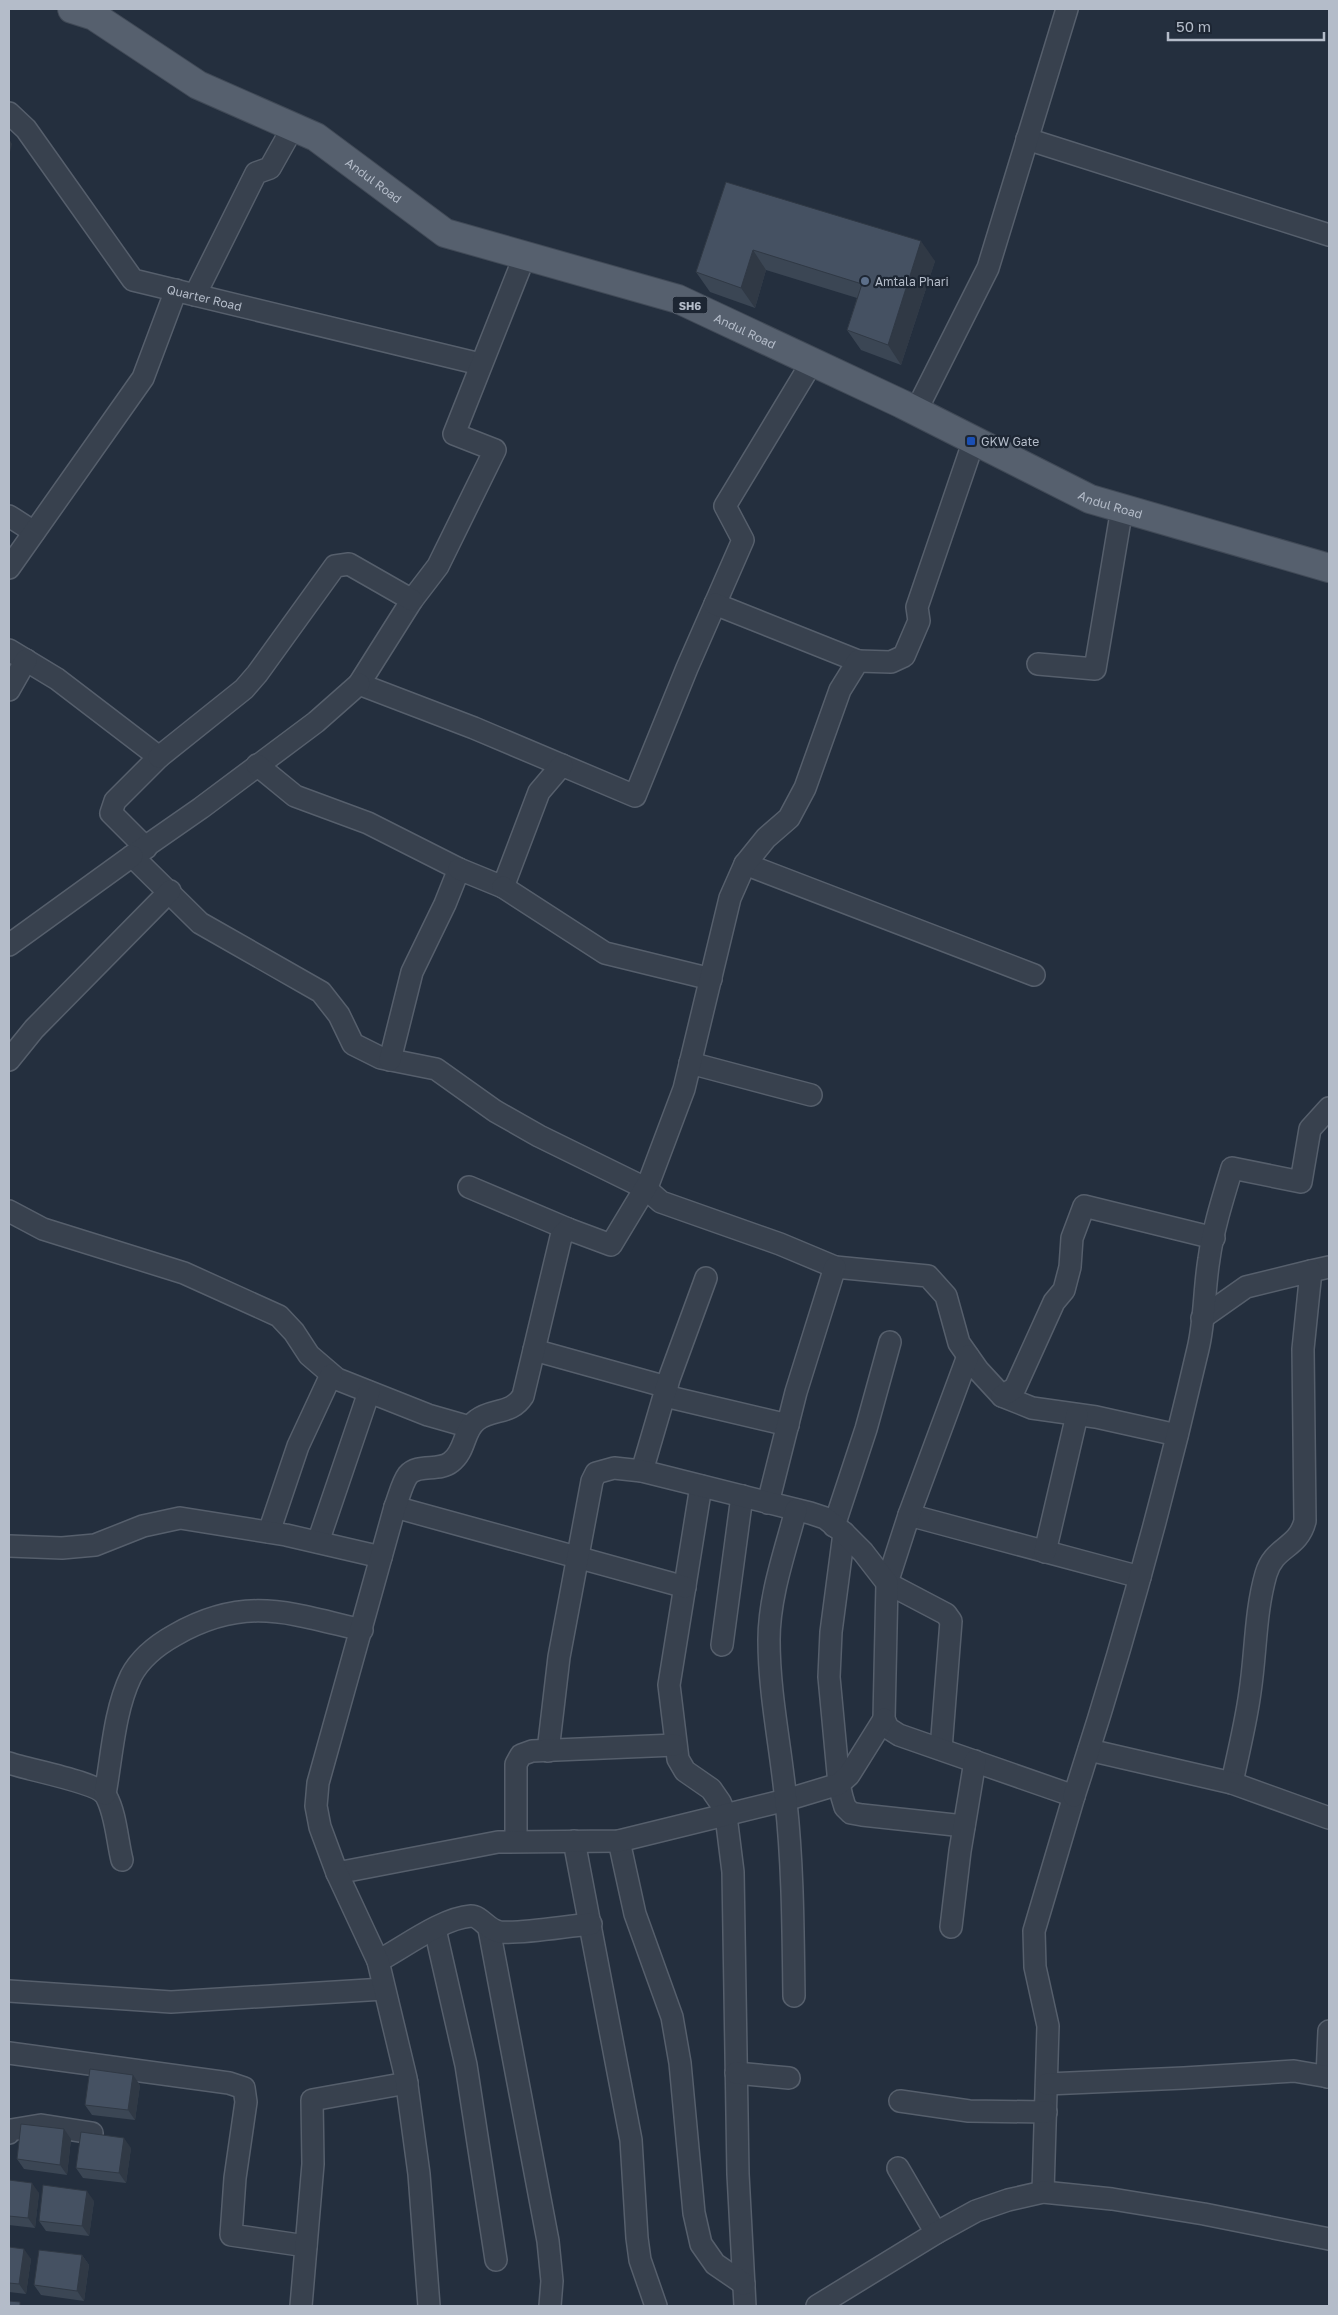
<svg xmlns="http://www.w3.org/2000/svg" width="1338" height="2315" viewBox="0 0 1338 2315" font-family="'Golos Text',sans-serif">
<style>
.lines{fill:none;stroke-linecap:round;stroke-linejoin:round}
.minor-casing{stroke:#565f6c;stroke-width:24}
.major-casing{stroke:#414a57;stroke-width:30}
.minor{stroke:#38414e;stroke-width:21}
.major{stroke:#56606e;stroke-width:28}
.wall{fill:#3b4654}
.shaded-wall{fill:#303945}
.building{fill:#455162;stroke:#303945}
.service-dot{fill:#5c6f8a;stroke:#1d2633;stroke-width:2}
.transit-dot{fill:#1a4fb4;stroke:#1d2633;stroke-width:2}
.labels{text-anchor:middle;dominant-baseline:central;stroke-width:4.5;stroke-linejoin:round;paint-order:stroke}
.shield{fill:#1d2633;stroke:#878f9c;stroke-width:1}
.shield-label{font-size:11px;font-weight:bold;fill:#b4bcc9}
.street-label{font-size:12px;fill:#b4bcc9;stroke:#1d2633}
.poi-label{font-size:12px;fill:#b4bcc9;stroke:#1d2633;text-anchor:start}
</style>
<rect width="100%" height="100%" fill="#242f3e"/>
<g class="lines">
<g class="minor-casing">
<g id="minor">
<path id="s1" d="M 9,113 L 26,129 L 133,280 L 480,364"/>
<path d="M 1027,139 L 1329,235"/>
<path d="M 525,255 L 454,434 L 495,450 L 438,566 L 412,600 L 359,684 L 474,728 L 635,796 L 687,668 L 743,540 L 725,506 L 812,362"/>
<path d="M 195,295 L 256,173 L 270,168 L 293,127"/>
<path d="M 916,411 L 988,268 L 1067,9"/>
<path d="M 9,516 L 34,532"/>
<path d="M 9,568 L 143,378 L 176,290"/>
<path d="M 715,604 L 858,661"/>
<path d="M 9,650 L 57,679 L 159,757 L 115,801 L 111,813 L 146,848"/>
<path d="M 1038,664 L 1095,669 L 1122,508"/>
<path d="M 359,684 L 316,722 L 201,808 L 132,856 L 200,923 L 321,992 L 339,1015 L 353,1044 L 381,1058 L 436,1069 L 495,1111 L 539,1136 L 645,1188 L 661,1202 L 780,1244 L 835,1267 L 928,1276 L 946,1296 L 959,1343 L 978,1370 L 1002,1396 L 1032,1408 L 1096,1417 L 1177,1435"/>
<path d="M 9,690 L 26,660"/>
<path d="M 159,757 L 244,689 L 257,674 L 335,566 L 349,564 L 412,600"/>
<path d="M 257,765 L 295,796 L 368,823 L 459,869 L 445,904 L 412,972 L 390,1060"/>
<path d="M 745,864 L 1034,975"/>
<path d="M 459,869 L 503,887 L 539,792 L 562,765"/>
<path d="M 503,887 L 605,953 L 711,979"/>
<path d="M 9,945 L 132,856"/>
<path d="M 9,1060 L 34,1029 L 170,891"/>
<path d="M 690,1063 L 811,1095"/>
<path d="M 469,1187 L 568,1229"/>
<path d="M 9,1211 L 43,1229 L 184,1273 L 279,1316 L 294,1332 L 309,1355 L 337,1379 L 428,1415 L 470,1427"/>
<path d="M 1311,1271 L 1329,1267"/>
<path d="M 1202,1318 L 1246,1287 L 1311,1271 L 1303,1349 L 1305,1521 C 1298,1549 1274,1546 1266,1574 C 1255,1612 1256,1653 1250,1692 C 1246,1723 1238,1753 1232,1783"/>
<path d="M 534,1350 L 667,1387"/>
<path d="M 665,1396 L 788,1425"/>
<path d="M 1002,1396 L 1015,1388 L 1054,1302 L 1064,1290 L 1070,1267 L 1072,1238 L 1084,1206 L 1214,1238"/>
<path d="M 642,1471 L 669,1379 L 706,1278"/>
<path d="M 701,1486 L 669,1685 L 678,1759 L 685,1771 L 711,1789 L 720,1802 L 726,1816 L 733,1872 L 738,2174 L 745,2306"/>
<path d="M 768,1503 L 796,1392 L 835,1267"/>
<path d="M 395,1507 L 685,1587"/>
<path d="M 909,1515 L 1140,1577"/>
<path d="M 834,1526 L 866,1429 L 890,1342"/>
<path d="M 269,1532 L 298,1446 L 331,1375"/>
<path d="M 844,1533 L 831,1632 L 829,1677 L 839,1784 L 842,1797 L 845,1807 L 851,1813 L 862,1815 L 964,1826"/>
<path d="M 318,1542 L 369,1392"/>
<path d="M 9,1546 L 62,1548 L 95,1545 L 143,1526 L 180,1518 L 286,1535 L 381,1557"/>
<path d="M 1045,1552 L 1077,1415"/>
<path d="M 722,1645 L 742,1496"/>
<path d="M 941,1749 L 951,1621 L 946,1614 L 887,1583 L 909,1515 L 968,1356"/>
<path d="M 1089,1750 L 1232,1783 L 1329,1818"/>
<path d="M 548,1751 L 559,1657 L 592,1481 L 596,1473 L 614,1468 L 642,1471 L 810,1513 L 825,1518 L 844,1533 L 863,1552 L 887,1583 L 884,1719 L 888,1728 L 899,1735 L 1074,1796 L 1034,1931 L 1035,1967 L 1048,2026 L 1043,2192"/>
<path d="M 9,1763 C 28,1770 98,1782 106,1796 C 116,1814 117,1840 122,1860"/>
<path d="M 105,1794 C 112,1756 114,1711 131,1676 C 141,1657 157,1645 175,1635 C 245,1595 289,1613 362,1630"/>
<path d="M 1074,1796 C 1122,1649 1163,1500 1198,1349 C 1205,1320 1204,1289 1209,1259 C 1213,1229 1223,1198 1232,1168 L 1301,1182 L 1310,1129 L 1329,1108"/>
<path d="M 516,1841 L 516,1764 L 521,1755 L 532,1751 L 675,1745"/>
<path d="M 574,1841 L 631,2140 L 637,2238 L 640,2260 L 656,2306"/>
<path d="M 619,1841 L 635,1914 L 672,2017 L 680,2063 L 694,2213 L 701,2244 L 715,2264 L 744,2284"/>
<path d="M 337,1873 L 498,1842 L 619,1841 L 786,1800 L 839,1784 L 849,1775 L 884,1719"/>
<path d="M 951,1927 L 960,1851 L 975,1761"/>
<path d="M 435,1929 L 466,2065 L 496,2260"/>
<path d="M 489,1929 L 548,2241 L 552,2281 L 550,2306"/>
<path d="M 378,1961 C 403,1948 442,1918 471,1916 C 481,1916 487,1930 500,1932 C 524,1934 566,1926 591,1924"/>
<path d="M 9,1991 L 171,2002 L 384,1989"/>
<path d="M 794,1996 C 793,1931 793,1867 786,1802 C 781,1748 769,1694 769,1640 C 769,1596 785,1552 796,1510"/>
<path d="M 9,2053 L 229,2083 L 244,2088 L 246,2102 L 235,2178 L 231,2235 L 306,2246"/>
<path d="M 736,2073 L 789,2078"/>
<path d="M 1327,2077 L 1329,2031"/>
<path d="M 1047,2084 L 1184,2078 L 1294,2071 L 1329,2077"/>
<path d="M 900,2101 L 969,2111 L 1046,2112"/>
<path d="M 9,2133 L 11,2130 L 41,2125 L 92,2133"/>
<path d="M 898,2168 L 936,2233"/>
<path d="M 301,2306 L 313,2164 L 312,2100 L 407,2083"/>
<path d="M 429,2306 L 419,2174 L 406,2078 L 378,1961 L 337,1873 L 320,1827 L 316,1806 L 318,1783 L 395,1507 C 399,1497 402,1483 408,1475 C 418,1463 439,1472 451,1462 C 466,1451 463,1430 477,1420 C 493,1408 511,1415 523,1396 L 561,1237 L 568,1229 L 611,1245 L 649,1182 L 684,1089 L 730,898 L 745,864 L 766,838 L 789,818 L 805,788 L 840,690 L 858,661 L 891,662 L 904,656 L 919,621 L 917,607 L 974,440"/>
<path d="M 817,2306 L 936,2233 L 976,2211 L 1008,2200 L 1043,2192 L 1112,2199 L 1204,2214 L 1329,2239"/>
</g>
</g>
<g class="major-casing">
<g id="major">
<path id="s2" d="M 72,9 L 94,16 L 198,85 L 316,137 L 445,233 L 678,299 L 902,404 L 1090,499 L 1329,568"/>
</g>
</g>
<use href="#minor" class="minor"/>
<use href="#major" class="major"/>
</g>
<path class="wall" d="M 726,182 L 935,261 L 901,365 L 861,350 L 847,330 L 857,298 L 766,270 L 755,308 L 710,292 L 696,272 Z
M 140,2085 L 135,2120 L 92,2115 L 85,2105 Z
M 71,2139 L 67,2175 L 24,2169 L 17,2159 Z
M 131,2148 L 126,2183 L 83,2178 L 76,2168 Z
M 9,2180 L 39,2193 L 35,2228 L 9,2225 Z
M 94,2201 L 89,2236 L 46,2231 L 39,2221 Z
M 9,2247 L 31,2259 L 26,2294 L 9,2292 Z
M 82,2255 L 89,2265 L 84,2301 L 41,2295 L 34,2285 Z"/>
<path class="shaded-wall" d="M 9,139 L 12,144 L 9,156 Z
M 921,241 L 935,261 L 901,365 L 888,345 Z
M 753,250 L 766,270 L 755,308 L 741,288 Z
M 133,2075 L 140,2085 L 135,2120 L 128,2110 Z
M 64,2129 L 71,2139 L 67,2175 L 60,2165 Z
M 124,2138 L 131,2148 L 126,2183 L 119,2173 Z
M 32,2183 L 39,2193 L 35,2228 L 28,2218 Z
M 87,2191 L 94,2201 L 89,2236 L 82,2226 Z
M 24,2249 L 31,2259 L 26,2294 L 19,2284 Z
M 82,2255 L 89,2265 L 84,2301 L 77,2291 Z"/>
<path class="building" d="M 726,182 L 921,241 L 888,345 L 847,330 L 862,284 L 753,250 L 741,288 L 696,272 Z
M 90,2069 L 133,2075 L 128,2110 L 85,2105 Z
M 21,2124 L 64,2129 L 60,2165 L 17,2159 Z
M 81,2132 L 124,2138 L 119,2173 L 76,2168 Z
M 9,2180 L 32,2183 L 28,2218 L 9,2216 Z
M 43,2185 L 87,2191 L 82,2226 L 39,2221 Z
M 9,2247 L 24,2249 L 19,2284 L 9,2283 Z
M 39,2250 L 82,2255 L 77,2291 L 34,2285 Z
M 9,2301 L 20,2302 L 20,2306 L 9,2306 Z"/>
<circle class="service-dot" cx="865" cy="281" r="5"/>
<rect class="transit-dot" x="966" y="436" width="10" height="10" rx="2.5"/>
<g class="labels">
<rect class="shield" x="672.5" y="296.5" width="35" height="17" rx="4"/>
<g class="shield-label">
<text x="690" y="305">SH6</text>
</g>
<g class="street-label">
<text stroke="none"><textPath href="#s2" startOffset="349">Andul Road</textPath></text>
<text stroke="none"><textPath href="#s1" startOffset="282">Quarter Road</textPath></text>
<text stroke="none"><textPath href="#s2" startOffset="754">Andul Road</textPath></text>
<text stroke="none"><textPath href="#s2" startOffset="1159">Andul Road</textPath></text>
</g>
<g class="poi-label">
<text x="875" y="281">Amtala Phari</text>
<text x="981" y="441">GKW Gate</text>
</g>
</g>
<rect width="1338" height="2315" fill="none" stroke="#b4bcc9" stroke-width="20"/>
<path d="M1168 32v8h156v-8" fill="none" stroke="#b4bcc9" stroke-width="2.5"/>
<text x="1176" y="32" font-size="15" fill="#b4bcc9" stroke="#1d2633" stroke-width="4" paint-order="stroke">50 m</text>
</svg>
